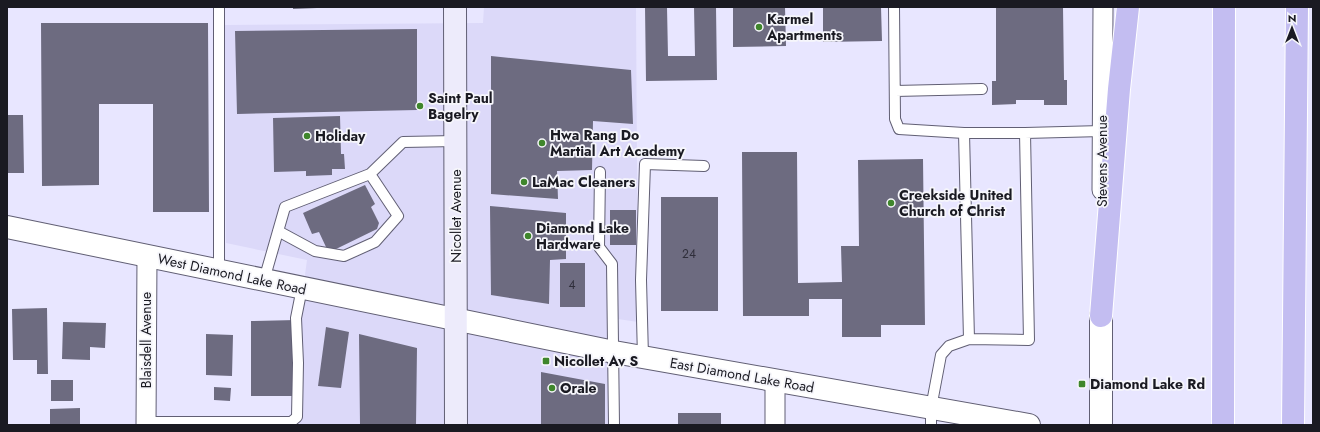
<svg xmlns="http://www.w3.org/2000/svg" width="1320" height="432" viewBox="0 0 1320 432" font-family="Jost,sans-serif">
<style>
.built{fill:#dcd9f9}
.building{fill:#6d6b80}
.lines{fill:none;stroke-linecap:round;stroke-linejoin:round}
.service-casing{stroke:#615f74;stroke-width:12}
.minor-casing{stroke:#615f74;stroke-width:21}
.tertiary-casing{stroke:#615f74;stroke-width:24}
.secondary-casing{stroke:#615f74;stroke-width:24}
.motorway-casing{stroke:#fff;stroke-width:24}
.service{stroke:#fff;stroke-width:10}
.minor{stroke:#fff;stroke-width:19}
.tertiary{stroke:#fff;stroke-width:22}
.secondary{stroke:#edebfb;stroke-width:22}
.motorway{stroke:#c3bdf1;stroke-width:22}
.poi-dot{fill:#3f862c;stroke:#f6f6fb;stroke-width:1.5}
.labels{text-anchor:middle;dominant-baseline:central;stroke-width:3.5;stroke-linejoin:round;paint-order:stroke}
.number-label{font-size:12px;fill:#2f2e3a}
.poi-label{font-size:14px;font-weight:bold;fill:#1a1a22;stroke:#f6f6fb;text-anchor:start}
.street-label{font-size:14px;fill:#1a1a22;stroke:#f6f6fb}
</style>
<rect width="100%" height="100%" fill="#e8e6ff"/>
<path class="built" d="M 484,7 L 636,7 L 638,322 L 611,318 L 610,425 L 298,425 L 302,419 L 299,319 L 307,260 L 226,243 L 225,25 L 483,23 Z"/>
<path class="building" d="M 293,7 L 317,7 L 317,8 L 293,9 Z
M 645,7 L 667,7 L 668,56 L 695,56 L 694,7 L 716,7 L 717,80 L 646,81 Z
M 733,7 L 785,7 L 786,46 L 733,47 Z
M 823,7 L 881,7 L 882,41 L 823,42 Z
M 996,7 L 1063,7 L 1064,80 L 1067,80 L 1067,105 L 1044,105 L 1044,100 L 1016,100 L 1016,104 L 992,105 L 992,81 L 996,81 Z
M 41,23 L 208,23 L 209,212 L 153,212 L 153,104 L 99,104 L 99,185 L 42,186 Z
M 417,29 L 417,110 L 237,114 L 235,31 Z
M 491,56 L 631,70 L 633,124 L 593,121 L 592,170 L 557,171 L 558,199 L 491,194 Z
M 7,115 L 23,115 L 24,173 L 7,173 Z
M 340,116 L 341,154 L 344,154 L 345,169 L 332,169 L 332,175 L 306,176 L 306,171 L 274,172 L 273,118 Z
M 742,152 L 797,152 L 798,283 L 842,282 L 841,246 L 859,246 L 858,160 L 923,159 L 925,325 L 881,325 L 881,337 L 842,337 L 842,299 L 809,299 L 809,316 L 743,316 Z
M 365,185 L 375,204 L 371,207 L 379,223 L 377,229 L 334,250 L 326,247 L 319,232 L 312,234 L 303,213 Z
M 661,197 L 718,197 L 718,311 L 661,311 Z
M 490,206 L 566,213 L 566,259 L 550,260 L 549,304 L 491,295 Z
M 610,210 L 636,210 L 636,245 L 610,245 Z
M 560,263 L 585,263 L 585,307 L 560,307 Z
M 47,308 L 48,374 L 37,374 L 37,360 L 13,360 L 12,309 Z
M 296,320 L 296,396 L 251,396 L 251,321 Z
M 63,322 L 106,323 L 105,348 L 90,347 L 90,360 L 62,359 Z
M 326,327 L 349,332 L 341,388 L 318,386 Z
M 206,334 L 233,335 L 232,376 L 206,375 Z
M 359,334 L 417,348 L 416,425 L 360,425 Z
M 541,372 L 605,384 L 605,425 L 541,425 Z
M 51,380 L 73,380 L 73,401 L 51,401 Z
M 214,387 L 231,388 L 230,401 L 214,400 Z
M 80,408 L 80,425 L 50,425 L 50,409 Z
M 678,413 L 721,413 L 721,425 L 678,425 Z"/>
<g class="lines">
<g class="service-casing">
<path id="service" d="M 894,7 L 895,119 L 899,129 L 964,133 L 1025,133
M 895,91 L 982,89
M 964,133 L 969,339
M 600,172 L 599,247 L 612,264 L 614,425
M 278,231 L 315,251 L 344,256 L 375,242 L 398,216 L 370,174
M 219,271 L 219,7
M 264,280 L 285,207 L 370,174 L 403,142 L 456,141
M 643,357 L 641,280 L 645,164 L 704,166
M 146,422 L 291,422 L 297,417 L 298,363 L 296,318 L 302,288
M 931,425 L 931,408 L 941,355 L 949,346 L 969,339 L 1029,340 L 1025,133 L 1102,131"/>
</g>
<g class="minor-casing">
<path id="minor" d="M 1102,190 L 1103,7
M 775,381 L 775,425
M 146,425 L 147,256"/>
</g>
<g class="tertiary-casing">
<path id="tertiary" d="M 7,227 L 614,352 L 1029,425
M 1101,425 L 1101,316"/>
</g>
<g class="secondary-casing">
<path id="secondary" d="M 455,7 L 456,425"/>
</g>
<g class="motorway-casing">
<path id="motorway" d="M 1101,316 L 1119,89 L 1128,7
M 1223,425 L 1224,7
M 1293,425 L 1297,7"/>
</g>
<use href="#service" class="service"/>
<use href="#minor" class="minor"/>
<use href="#tertiary" class="tertiary"/>
<use href="#secondary" class="secondary"/>
<use href="#motorway" class="motorway"/>
</g>
<g class="poi-dot">
<circle cx="759" cy="27" r="4"/>
<circle cx="420" cy="106" r="4"/>
<circle cx="307" cy="136" r="4"/>
<circle cx="542" cy="143" r="4"/>
<circle cx="524" cy="182" r="4"/>
<circle cx="891" cy="203" r="4"/>
<circle cx="528" cy="236" r="4"/>
<rect x="542" y="357" width="8" height="8" rx="2"/>
<rect x="1078" y="380" width="8" height="8" rx="2"/>
<circle cx="552" cy="388" r="4"/>
</g>
<g class="labels">
<g class="number-label">
<text x="689" y="254">24</text>
<text x="572" y="285">4</text>
</g>
<g class="poi-label">
<text x="767" y="19">Karmel<tspan x="767" dy="16">Apartments</tspan></text>
<text x="428" y="98">Saint Paul<tspan x="428" dy="16">Bagelry</tspan></text>
<text x="550" y="135">Hwa Rang Do<tspan x="550" dy="16">Martial Art Academy</tspan></text>
<text x="315" y="136">Holiday</text>
<text x="532" y="182">LaMac Cleaners</text>
<text x="899" y="195">Creekside United<tspan x="899" dy="16">Church of Christ</tspan></text>
<text x="536" y="228">Diamond Lake<tspan x="536" dy="16">Hardware</tspan></text>
<text x="554" y="361">Nicollet Av S</text>
<text x="1090" y="384">Diamond Lake Rd</text>
<text x="560" y="388">Orale</text>
</g>
<g class="street-label">
<text transform="translate(1102 161) rotate(-90)">Stevens Avenue</text>
<text transform="translate(456 216) rotate(-90)">Nicollet Avenue</text>
<text transform="translate(232 274) rotate(12)">West Diamond Lake Road</text>
<text transform="translate(146 340) rotate(-90)">Blaisdell Avenue</text>
<text transform="translate(742 375) rotate(10)">East Diamond Lake Road</text>
</g>
</g>
<rect width="1320" height="432" fill="none" stroke="#1a1a22" stroke-width="16"/>
<g transform="translate(1292 28)" stroke="#f6f6fb" stroke-width="3" paint-order="stroke">
<path d="M0-3L7 15L0 10L-7 15Z" fill="#1a1a22"/>
<text y="-6" font-size="11" font-weight="bold" text-anchor="middle" fill="#1a1a22">N</text>
</g>
</svg>
